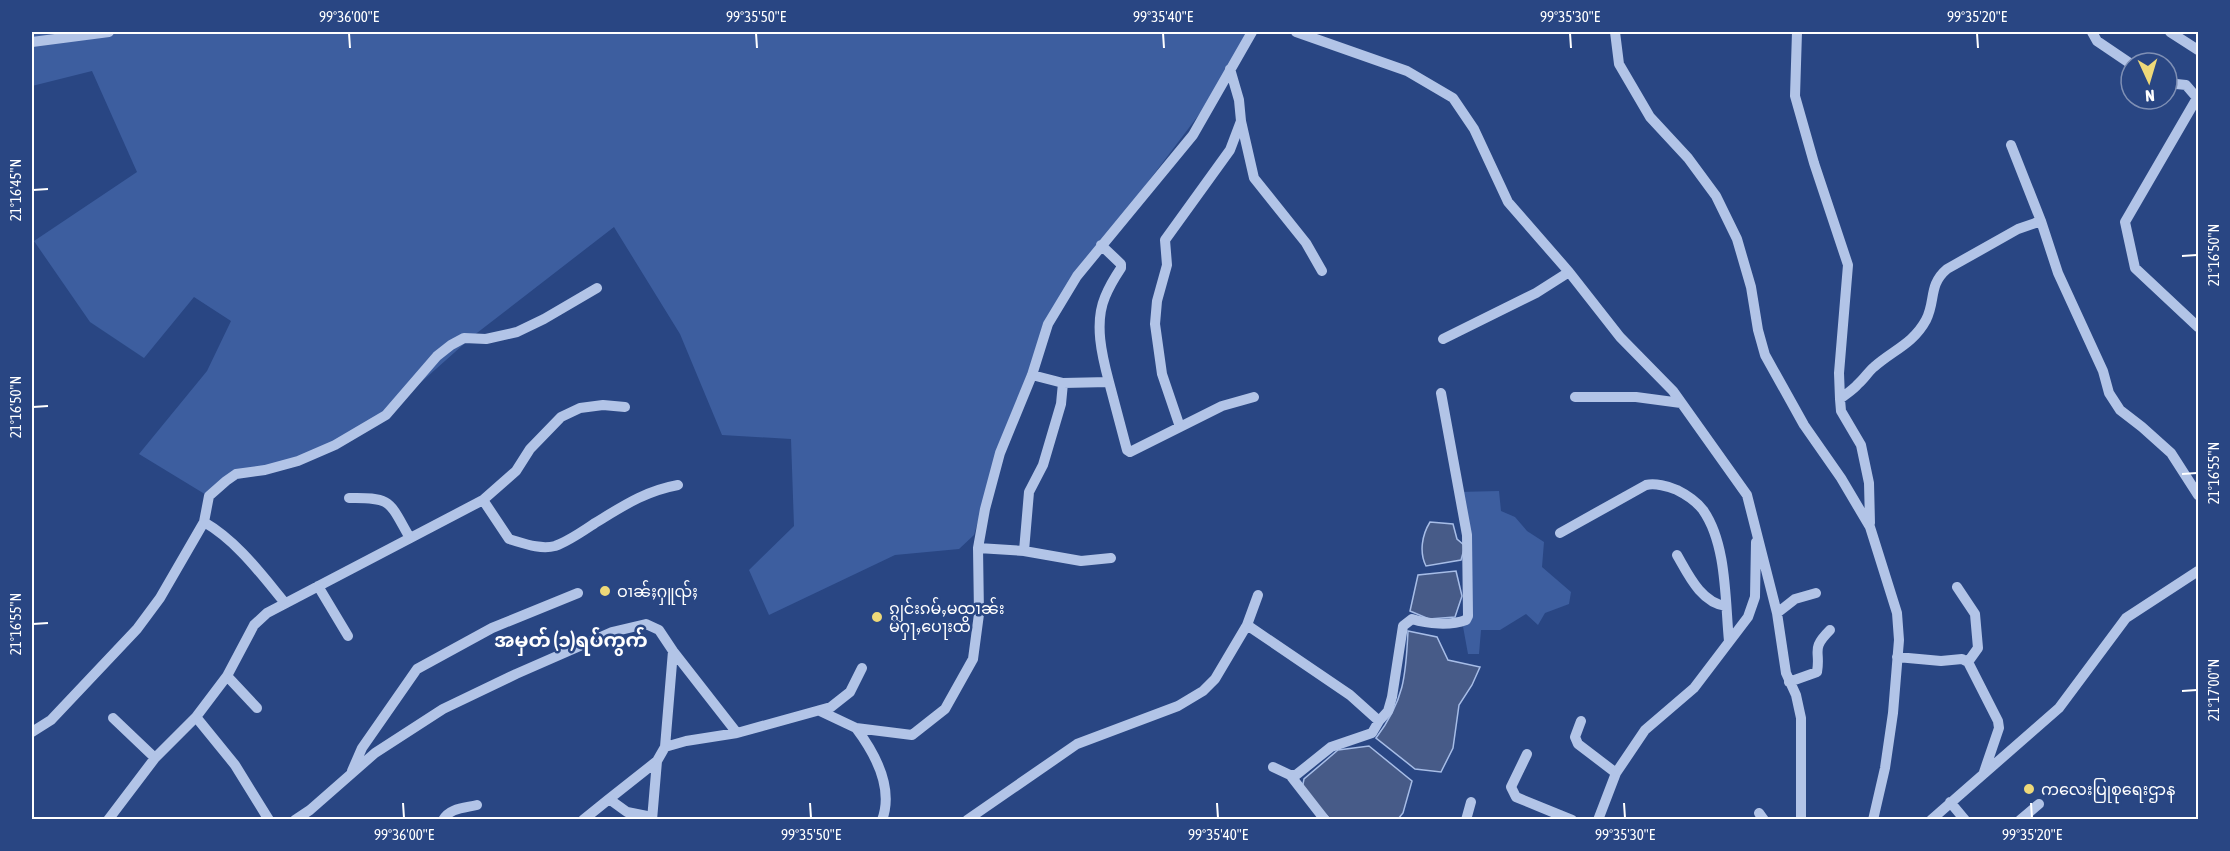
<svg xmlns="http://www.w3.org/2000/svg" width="2230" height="851" viewBox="0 0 2230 851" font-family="'Asap Condensed','Noto Sans Myanmar',sans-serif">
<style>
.green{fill:#3d5e9f}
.water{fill:#475b88;stroke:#a7bde7;stroke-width:1.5}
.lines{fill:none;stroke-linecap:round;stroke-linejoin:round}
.minor{stroke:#b2c4e7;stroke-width:10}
.ticks{fill:none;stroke:#fff;stroke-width:2}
.poi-dot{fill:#eed979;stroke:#294683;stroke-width:2}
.labels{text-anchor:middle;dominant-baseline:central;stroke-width:5;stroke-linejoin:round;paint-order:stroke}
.poi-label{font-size:16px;fill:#fff;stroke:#294683;text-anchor:start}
.quarter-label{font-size:20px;font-weight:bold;fill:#fff;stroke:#294683}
.neatline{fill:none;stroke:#fff;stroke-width:2}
.ticks-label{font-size:15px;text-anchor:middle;fill:#fff}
</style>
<rect width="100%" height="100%" fill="#294683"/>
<path class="green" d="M 32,32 L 1255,32 L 1235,67 L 1073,281 L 1040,354 L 992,474 L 974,535 L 959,549 L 895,555 L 769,615 L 749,570 L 794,526 L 791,439 L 722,435 L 680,334 L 614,227 L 473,336 L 391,409 L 298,463 L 232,473 L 208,496 L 139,454 L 207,371 L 231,321 L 194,297 L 144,358 L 90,322 L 34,241 L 137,172 L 92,71 L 32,86 Z
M 1499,491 L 1501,511 L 1515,517 L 1527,531 L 1544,542 L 1542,567 L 1571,592 L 1569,604 L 1545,613 L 1538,625 L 1526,614 L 1500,630 L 1481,630 L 1479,654 L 1468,654 L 1462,621 L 1470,592 L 1471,545 L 1460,525 L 1458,492 Z"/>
<path class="water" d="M 1430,522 L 1453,524 L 1457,539 L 1465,546 L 1461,560 L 1426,566 C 1419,552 1422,535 1430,522 Z
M 1456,571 L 1462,596 L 1455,617 L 1429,619 L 1410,611 L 1418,575 Z
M 1408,631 L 1437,637 L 1448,660 L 1480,667 L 1472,685 L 1459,705 L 1453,748 L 1441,772 L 1415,769 L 1376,738 C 1404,701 1406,676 1408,631 Z
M 1369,746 L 1412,781 L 1403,813 L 1398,819 L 1330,819 L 1302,789 L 1304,779 L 1338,750 Z"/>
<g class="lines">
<path class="minor" d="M 1296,32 L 1407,71 L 1453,98 L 1474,129 L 1508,202 L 1569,272 L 1620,337 L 1673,391 L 1747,495 L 1777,613 L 1786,673 L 1796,695 L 1801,718 L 1801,820
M 1615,32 L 1619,64 L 1650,117 L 1688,158 L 1716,196 L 1737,239 L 1751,287 L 1758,330 L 1765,355 L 1804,425 L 1841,478 L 1870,527 L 1897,613 L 1899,640 L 1893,713 L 1885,768 L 1873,820
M 1797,32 L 1795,96 L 1814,163 L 1848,265 L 1839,373 L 1840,399 L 1841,411 L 1861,445 L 1869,483 L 1870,523
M 2092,32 L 2097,41 L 2131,64
M 2170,32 L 2198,50
M 32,42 L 109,32
M 1230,69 L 1239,100 L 1241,121 L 1254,178 L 1306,243 L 1322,271
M 2167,83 L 2186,85 L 2198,99
M 2197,98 L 2125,222 L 2135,268 L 2198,327
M 2011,145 L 2041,221 L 2058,273 L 2103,371 L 2109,393 L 2120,410 L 2142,427 L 2171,453 L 2198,495
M 1101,245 L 1121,264 L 1121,268 C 1115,277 1109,287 1105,297 C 1094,323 1102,356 1109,382
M 1443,339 L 1536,293 L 1569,272
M 1032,375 L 1063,383 L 1109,382 L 1127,450 L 1130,452 L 1222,406 L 1254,397
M 1575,397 L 1636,397 L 1681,403
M 1840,399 C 1846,394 1853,390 1858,384 C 1864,379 1868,372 1874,367 C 1893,350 1913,344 1926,320 C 1936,301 1928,285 1947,269 L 2018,229 L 2041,221
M 1180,427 L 1162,374 L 1155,324 L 1157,301 L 1167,265 L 1165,240 L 1230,150 L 1241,121
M 349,498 C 393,497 389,502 410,538
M 483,500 L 509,539 C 523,543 540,550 555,546 C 569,541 583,531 595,523 C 623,506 645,491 678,485
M 204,522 C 237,541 261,574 285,603
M 1560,533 L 1646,485 C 1655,483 1668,486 1677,490 C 1687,495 1696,501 1703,510 C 1727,544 1725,601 1729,641
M 978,548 L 1024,551 L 1081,561 L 1111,558
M 1024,551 L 1029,492 L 1043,465 L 1061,404 L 1063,383
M 1677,555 C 1688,574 1701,603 1726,606
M 318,586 L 348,636
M 1957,587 L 1975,614 L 1978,648 L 1968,662
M 1777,613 L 1795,599 L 1816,593
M 1247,625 L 1350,695 L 1379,721 L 1372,733 L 1331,747 L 1296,775 L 1290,775 L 1273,767
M 1897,657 L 1941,661 L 1962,659 L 1968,662 L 1998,721 L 1999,728 L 1984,772
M 227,676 L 257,708
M 1789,682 L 1817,672 C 1821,650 1810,650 1830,630
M 820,711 L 856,728 L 912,735 L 945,709 L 973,659 L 979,614 L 978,548 L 985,509 L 1000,453 L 1032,375 L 1048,324 L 1077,276 L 1193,135 L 1252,32
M 196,717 L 235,765 L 269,820
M 113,718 L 155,758
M 1379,721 L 1388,711 L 1392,697 L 1403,626 L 1412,619 C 1428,624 1450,626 1466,620 L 1468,616 L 1467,535 L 1441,393
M 1581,721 L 1575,737 L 1578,744 L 1616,773
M 856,728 C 874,752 894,788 882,820
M 32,732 L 51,720 L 137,629 L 160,598 L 204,522 L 209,496 L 226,481 L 236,474 L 265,470 L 298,461 L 335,445 L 386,415 L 437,356 L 451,345 L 464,338 L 486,339 L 517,332 L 544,319 L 597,288
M 665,747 L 673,651
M 1527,754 L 1511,787 L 1516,797 L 1572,820
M 352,771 L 362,748 L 417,669 L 492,628 L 578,593
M 1290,775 L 1325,820
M 609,799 L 657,761
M 1950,802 L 1965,820
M 1759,813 L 1764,820
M 108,820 L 155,758 L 196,717 L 227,676 L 254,625 L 267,613 L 483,500 L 516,471 L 530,449 L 561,417 L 580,408 L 603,405 L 625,407
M 295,820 L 310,810 L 375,753 L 443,709 L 516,674 L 612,632 L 646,624 L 659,630 L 673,651 L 737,733
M 443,820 C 449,808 465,808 477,805
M 583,820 L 609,799 L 627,812 L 652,817
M 652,820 L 657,761 L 665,747 L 686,741 L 737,733 L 831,707 L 850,692 L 862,668
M 967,820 L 1077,744 L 1178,706 L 1203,691 L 1215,679 L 1247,625 L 1258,595
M 1466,820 L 1471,802
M 1598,820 L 1616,773 L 1645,730 L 1694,688 L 1748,617 L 1755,597 L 1756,542
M 1931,820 L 2059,708 L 2126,618 L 2198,571
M 2020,820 L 2039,804"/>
</g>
<path class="ticks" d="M 349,33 L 350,48M 756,33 L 757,48M 1163,33 L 1164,48M 1570,33 L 1571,48M 1977,33 L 1978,48M 33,190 L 48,189M 2182,256 L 2197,255M 33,407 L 48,406M 2182,474 L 2197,473M 33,624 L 48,623M 2182,691 L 2197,690M 403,803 L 404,818M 810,803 L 811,818M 1217,803 L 1218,818M 1624,803 L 1625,818M 2031,803 L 2032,818"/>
<g class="poi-dot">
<circle cx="605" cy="591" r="6"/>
<circle cx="877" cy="617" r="6"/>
<circle cx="2029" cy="789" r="6"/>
</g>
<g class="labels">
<g class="poi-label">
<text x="617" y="591">ဝၢၼ်ႈႁူၺ်ႈ</text>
<text x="889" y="608">ၵျွင်းၵမ်ႇမထၢၼ်း<tspan x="889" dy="18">မႁႃႇပေႃးထိ</tspan></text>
<text x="2041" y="789">ကလေးပြုစုရေးဌာန</text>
</g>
<g class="quarter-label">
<text x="571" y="639">အမှတ် (၁)ရပ်ကွက်</text>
</g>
</g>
<rect width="2230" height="851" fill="none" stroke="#294683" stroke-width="66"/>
<g transform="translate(2149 81) rotate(176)"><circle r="28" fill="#294683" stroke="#7f90b5" stroke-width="1.5"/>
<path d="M0-4.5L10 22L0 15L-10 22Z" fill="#eed979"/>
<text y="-9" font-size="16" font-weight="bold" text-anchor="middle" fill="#ffffff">N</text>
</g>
<rect x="33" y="33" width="2164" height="785" class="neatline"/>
<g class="ticks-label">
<text x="349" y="22">99°36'00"E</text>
<text x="756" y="22">99°35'50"E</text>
<text x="1163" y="22">99°35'40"E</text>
<text x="1570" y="22">99°35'30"E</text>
<text x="1977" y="22">99°35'20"E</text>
<text transform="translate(16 190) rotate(-90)" y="5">21°16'45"N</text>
<text transform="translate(2214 255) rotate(-90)" y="5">21°16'50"N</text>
<text transform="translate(16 407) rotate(-90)" y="5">21°16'50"N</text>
<text transform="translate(2214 473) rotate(-90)" y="5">21°16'55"N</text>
<text transform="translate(16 624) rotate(-90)" y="5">21°16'55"N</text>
<text transform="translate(2214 690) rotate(-90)" y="5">21°17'00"N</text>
<text x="404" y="840">99°36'00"E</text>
<text x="811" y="840">99°35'50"E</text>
<text x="1218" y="840">99°35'40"E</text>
<text x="1625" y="840">99°35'30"E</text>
<text x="2032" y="840">99°35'20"E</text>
</g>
</svg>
